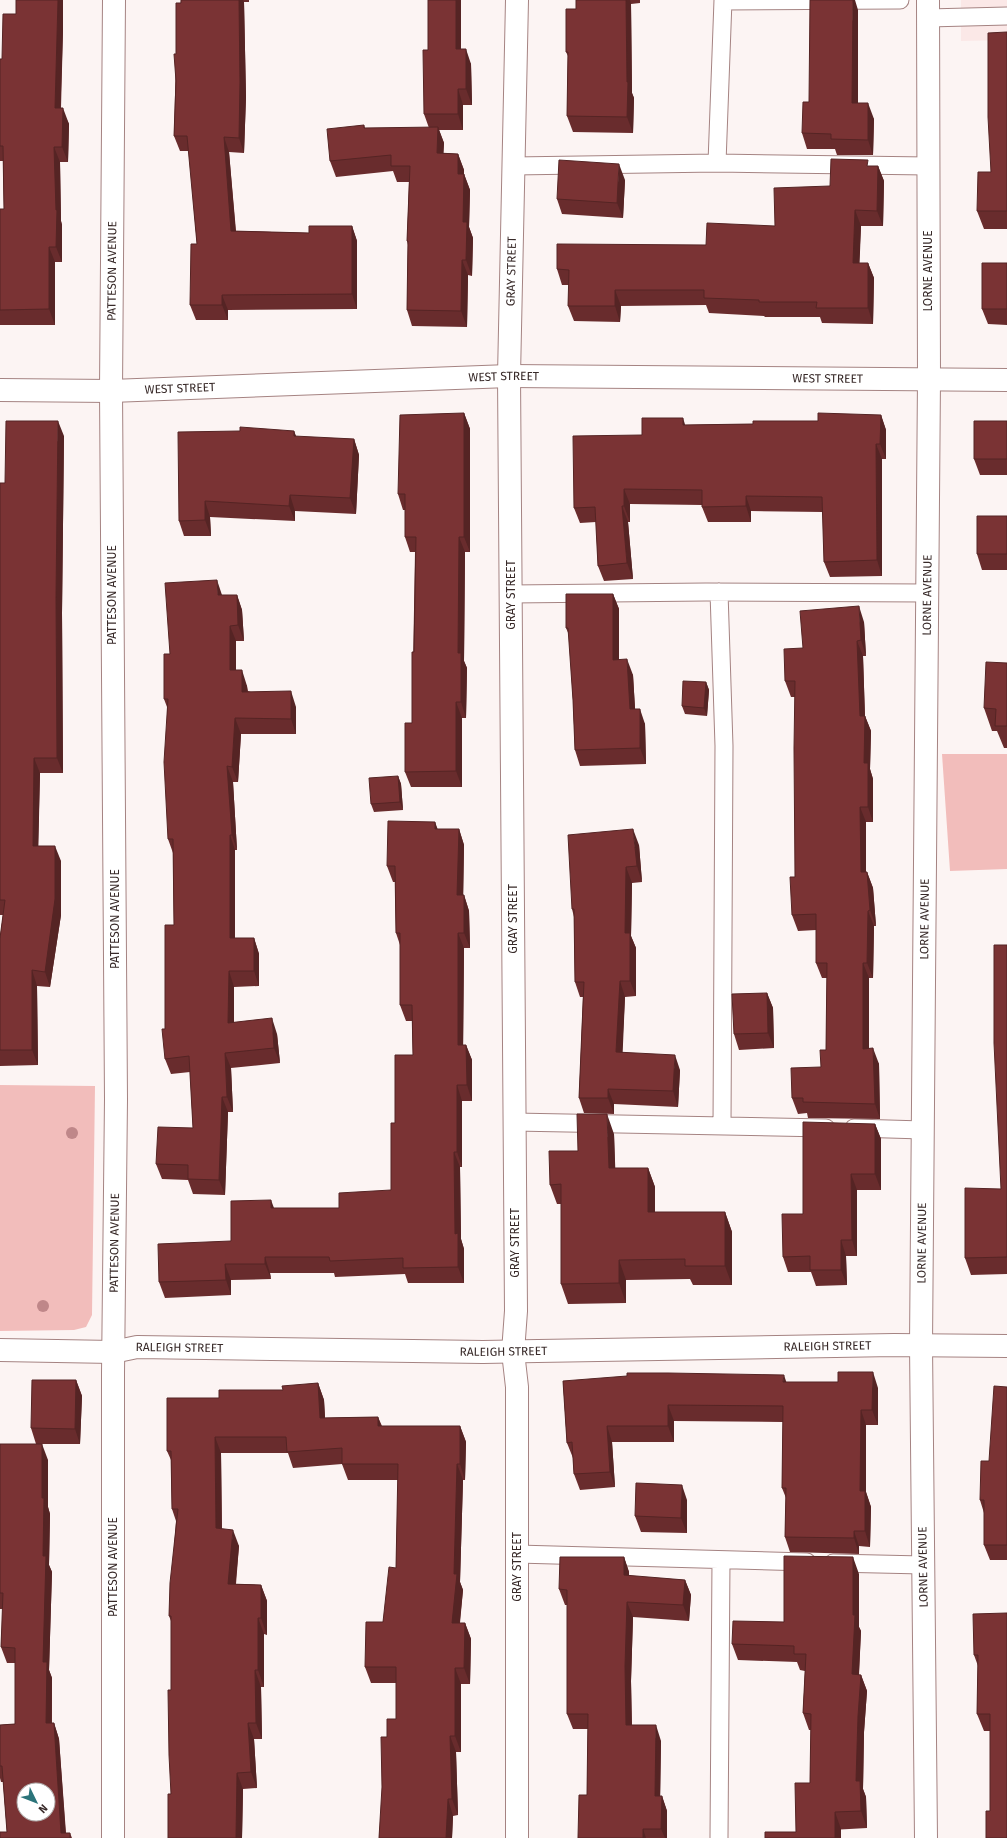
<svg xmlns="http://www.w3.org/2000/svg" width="1007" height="1838" viewBox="0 0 1007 1838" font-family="'Fira Sans',sans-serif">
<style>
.built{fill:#fbe8e7}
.green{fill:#f2bdbb}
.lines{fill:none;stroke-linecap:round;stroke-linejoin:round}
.lane-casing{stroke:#a58382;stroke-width:19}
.street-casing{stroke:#a58382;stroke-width:24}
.lane{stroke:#fff;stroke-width:17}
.street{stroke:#fff;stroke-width:22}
.tree{fill:#bf8789}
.wall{fill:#692c2d}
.shaded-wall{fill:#552424}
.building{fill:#7a3334;stroke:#552424;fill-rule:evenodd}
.labels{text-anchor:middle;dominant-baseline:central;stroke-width:4;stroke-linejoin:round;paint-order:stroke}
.street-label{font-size:12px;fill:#382a29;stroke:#fff}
</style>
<rect width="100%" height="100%" fill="#fcf4f3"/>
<path class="built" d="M 961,0 L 1007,0 L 1007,40 L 961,41 Z"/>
<path class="green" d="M 942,754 L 1007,754 L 1007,869 L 950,871 Z
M 0,1085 L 95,1086 L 92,1315 L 86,1327 L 74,1330 L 0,1331 Z"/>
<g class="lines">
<g class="lane-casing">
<path id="lane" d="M 723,1 L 900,0
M 928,18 L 1007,16
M 717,163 L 723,0
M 513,166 L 717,163 L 928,166
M 719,592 L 724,746 L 722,1126
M 511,594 L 706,592 L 927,593
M 514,1122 L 826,1128
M 854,1128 L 923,1130
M 517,1554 L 807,1562
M 833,1563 L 923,1565
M 719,1838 L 721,1561"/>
</g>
<g class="street-casing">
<g id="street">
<path id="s1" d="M 0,390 L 111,391 L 509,376 L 1007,380"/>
<path id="s2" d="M 0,1350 L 113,1352 L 137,1347 L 483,1352 L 894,1345 L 1007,1346"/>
<path id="s3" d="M 113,1838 L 113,1373 L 116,1099 L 111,391 L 114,0"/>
<path id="s4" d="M 517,1838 L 517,1387 L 513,1352 L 516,1311 L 509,376 L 517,0"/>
<path id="s5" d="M 926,1838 L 921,1345 L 929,379 L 928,0"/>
</g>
</g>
<use href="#lane" class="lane"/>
<use href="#street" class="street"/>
</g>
<g class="tree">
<circle cx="72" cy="1133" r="6"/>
<circle cx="43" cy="1306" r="6"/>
</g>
<path class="wall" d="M 16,0 L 63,0 L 63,30 L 61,108 L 69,124 L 68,162 L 60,162 L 61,221 L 62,225 L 62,262 L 55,262 L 55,325 L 0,325 L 0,209 L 4,209 L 3,161 L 0,161 L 0,59 L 2,59 L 16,14 Z
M 181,0 L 249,0 L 249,2 L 244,2 L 246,97 L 244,153 L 229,152 L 236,231 L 309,233 L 352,226 L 357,241 L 357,309 L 228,310 L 228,320 L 196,320 L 190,305 L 197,244 L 189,151 L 180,151 L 174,136 L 176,54 Z
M 461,0 L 461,49 L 471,64 L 472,105 L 463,105 L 463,130 L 439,130 L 444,143 L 443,153 L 458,154 L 464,170 L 464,174 L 470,190 L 469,227 L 473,238 L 472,276 L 468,275 L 467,327 L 412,326 L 407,310 L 408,245 L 407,241 L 409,182 L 397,182 L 393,171 L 336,177 L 330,161 L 364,125 L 365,128 L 429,128 L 424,114 L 428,50 Z
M 576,0 L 640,0 L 640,3 L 631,4 L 632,93 L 634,98 L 633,133 L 573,132 L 567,116 L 568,56 L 566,52 L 576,9 Z
M 858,10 L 858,103 L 874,119 L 873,155 L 837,155 L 835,149 L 807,149 L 802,133 L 809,102 Z
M 1007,32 L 1007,229 L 984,229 L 977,211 L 991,172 Z
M 870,166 L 878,166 L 884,181 L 883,226 L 861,226 L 859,263 L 868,263 L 874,278 L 873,324 L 822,323 L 820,317 L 765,317 L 764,316 L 709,313 L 706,305 L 621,306 L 620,322 L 574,321 L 568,306 L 569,285 L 562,285 L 557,269 L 706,245 L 775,226 L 830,186 Z
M 625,180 L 623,218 L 562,214 L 557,199 Z
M 1007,263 L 1007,325 L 988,324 L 982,309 Z
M 464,413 L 470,429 L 470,552 L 465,552 L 464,661 L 467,668 L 466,718 L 462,718 L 462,787 L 411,787 L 405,772 L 412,723 L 415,552 L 410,552 L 405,537 L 405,510 L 403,510 L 398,494 Z
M 881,415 L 886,430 L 886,459 L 882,459 L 882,576 L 830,577 L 824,562 L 823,512 L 751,511 L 751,522 L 708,522 L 702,507 L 702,505 L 630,504 L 630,522 L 628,522 L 633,579 L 604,581 L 598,566 L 596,522 L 580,523 L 574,508 L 642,435 L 685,425 L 753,424 L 818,421 Z
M 1007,421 L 1007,475 L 980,475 L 974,459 Z
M 294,431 L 296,437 L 354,439 L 359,455 L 356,514 L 295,511 L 295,521 L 210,517 L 211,536 L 184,536 L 179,521 Z
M 64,436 L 62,613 L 63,773 L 40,773 L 38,846 L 61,861 L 61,915 L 50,987 L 37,986 L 38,1065 L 0,1066 L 0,938 L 3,915 L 0,915 L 0,483 L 5,483 Z
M 1007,516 L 1007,570 L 982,570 L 977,554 Z
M 613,594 L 619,609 L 619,660 L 633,675 L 635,709 L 645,724 L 646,764 L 580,766 L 575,750 L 573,700 L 569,635 L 566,628 Z
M 222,595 L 237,595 L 242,610 L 244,641 L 236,641 L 236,670 L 247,686 L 248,691 L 296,707 L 296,734 L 241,734 L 238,782 L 233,782 L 237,850 L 235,850 L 235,938 L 254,938 L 259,954 L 259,986 L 234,987 L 234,1022 L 277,1034 L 280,1063 L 231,1068 L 233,1112 L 228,1112 L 225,1195 L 193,1194 L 188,1180 L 162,1179 L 156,1164 L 193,1128 L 190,1072 L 171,1074 L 165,1059 L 165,1029 L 174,925 L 173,853 L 168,839 L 167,707 L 164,699 L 170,654 Z
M 864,622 L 866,656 L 863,656 L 865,716 L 871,731 L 870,769 L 873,779 L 873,822 L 866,822 L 866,872 L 867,872 L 873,888 L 876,926 L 874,926 L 873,978 L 869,978 L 869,1048 L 879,1064 L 880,1119 L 808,1118 L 807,1113 L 798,1114 L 792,1098 L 821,1067 L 826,1050 L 827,978 L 822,978 L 816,963 L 816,930 L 798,931 L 792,915 L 795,877 L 795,697 L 791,697 L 785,681 L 803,648 Z
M 1007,663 L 1007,748 L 1004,748 L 997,731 L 992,731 L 984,708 Z
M 706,682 L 709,690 L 707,716 L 685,714 L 682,706 Z
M 398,776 L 401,784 L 403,810 L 374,812 L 371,804 Z
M 435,822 L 437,829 L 459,829 L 464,845 L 463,895 L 464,895 L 469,911 L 470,948 L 464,948 L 463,1045 L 466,1045 L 472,1060 L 472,1101 L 462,1101 L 462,1167 L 460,1167 L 461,1239 L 464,1249 L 464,1283 L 408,1283 L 405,1274 L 335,1277 L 334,1273 L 270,1273 L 271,1279 L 231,1280 L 231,1295 L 165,1298 L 159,1282 L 231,1241 L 274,1208 L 339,1208 L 391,1190 L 395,1123 L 413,1055 L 412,1021 L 406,1021 L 400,1005 L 400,945 L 396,933 L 395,882 L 393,882 L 387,866 Z
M 639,845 L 642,882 L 632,883 L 631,936 L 636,948 L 636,996 L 625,997 L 622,1052 L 680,1070 L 678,1107 L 614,1104 L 614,1114 L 584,1113 L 579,1098 L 583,997 L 580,997 L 575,982 L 574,917 L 572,909 Z
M 1007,945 L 1007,1274 L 971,1275 L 965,1258 L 1001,1189 Z
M 767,993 L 773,1008 L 774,1048 L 739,1050 L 734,1034 Z
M 875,1124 L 881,1139 L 881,1190 L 857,1190 L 857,1256 L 846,1256 L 847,1285 L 816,1286 L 811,1272 L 788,1272 L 783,1257 L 803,1214 Z
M 614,1134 L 615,1168 L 648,1168 L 655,1187 L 655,1212 L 725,1212 L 732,1232 L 732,1285 L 693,1285 L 690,1279 L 626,1280 L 626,1303 L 568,1304 L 561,1284 L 561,1204 L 557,1204 L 550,1185 L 578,1151 Z
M 76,1380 L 82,1396 L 80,1444 L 36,1444 L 31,1428 Z
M 563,1381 L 786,1382 L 878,1388 L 878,1425 L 866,1425 L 866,1492 L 871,1507 L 870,1547 L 859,1546 L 859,1554 L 790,1552 L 785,1537 L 786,1498 L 782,1488 L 783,1422 L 674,1421 L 674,1442 L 612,1442 L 615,1487 L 580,1490 L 574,1474 L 573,1458 L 567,1443 Z
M 318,1383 L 324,1400 L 325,1418 L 378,1417 L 382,1426 L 460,1426 L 466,1442 L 465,1480 L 463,1480 L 460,1582 L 463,1590 L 460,1623 L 465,1623 L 471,1639 L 470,1684 L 461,1684 L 461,1752 L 456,1752 L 458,1815 L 453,1816 L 452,1838 L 379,1838 L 387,1737 L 396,1719 L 396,1683 L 371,1683 L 365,1667 L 383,1622 L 396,1568 L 398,1480 L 348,1480 L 342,1464 L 293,1468 L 288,1453 L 221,1453 L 222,1529 L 239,1546 L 236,1584 L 261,1585 L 267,1601 L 267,1635 L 264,1634 L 264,1687 L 261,1687 L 262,1739 L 254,1739 L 257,1788 L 243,1789 L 242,1838 L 168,1838 L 171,1794 L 171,1621 L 169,1616 L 176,1521 L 172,1509 L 171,1460 L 167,1451 L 219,1398 L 283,1390 Z
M 1007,1387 L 1007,1560 L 990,1560 L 984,1545 L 984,1513 L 980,1500 Z
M 0,1444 L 48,1460 L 48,1507 L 50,1514 L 49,1565 L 52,1572 L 49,1670 L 52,1678 L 52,1723 L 54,1723 L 59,1739 L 66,1833 L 70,1833 L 72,1838 L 0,1838 L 7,1832 L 3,1782 L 1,1782 L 0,1778 L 0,1725 L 15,1724 L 15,1663 L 7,1663 L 1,1647 L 3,1609 L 0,1609 Z
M 687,1500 L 687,1533 L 641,1532 L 635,1516 Z
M 624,1557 L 629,1572 L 629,1576 L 685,1580 L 691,1595 L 689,1621 L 633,1617 L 631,1681 L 632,1725 L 661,1741 L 660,1796 L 662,1796 L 667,1811 L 667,1838 L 578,1838 L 587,1795 L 588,1729 L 573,1729 L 567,1714 L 567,1605 L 565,1605 L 559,1589 Z
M 859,1574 L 859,1627 L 861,1631 L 859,1675 L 861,1675 L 867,1691 L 864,1732 L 863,1789 L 866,1797 L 867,1828 L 796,1832 L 810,1783 L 811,1730 L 809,1730 L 803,1713 L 805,1671 L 800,1670 L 797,1662 L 738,1660 L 732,1644 L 784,1622 Z
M 1007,1613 L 1007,1838 L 990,1811 L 990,1731 L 984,1731 L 977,1714 L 978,1666 L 974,1655 Z"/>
<path class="shaded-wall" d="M 58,0 L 63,0 L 63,30 L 60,123 L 55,108 Z
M 239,0 L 243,0 L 244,2 L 246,97 L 244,153 L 239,138 Z
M 456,0 L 461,0 L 461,64 L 456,49 Z
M 626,0 L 630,0 L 631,4 L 632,93 L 634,98 L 633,133 L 627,117 Z
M 853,0 L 855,0 L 858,10 L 858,118 L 852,103 Z
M 466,49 L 471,64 L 472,105 L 466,89 Z
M 458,89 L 463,105 L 463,130 L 458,114 Z
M 868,103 L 874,119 L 873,155 L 868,140 Z
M 63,108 L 69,124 L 68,162 L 62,147 Z
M 438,127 L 444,143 L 443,168 L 437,153 Z
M 224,137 L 229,152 L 237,247 L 231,231 Z
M 54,147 L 60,162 L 61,221 L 62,225 L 62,262 L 56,247 Z
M 458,154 L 464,170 L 464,189 L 464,174 L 470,190 L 469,227 L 473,238 L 472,276 L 466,260 L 458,174 Z
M 619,164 L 625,180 L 623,218 L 617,203 Z
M 878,166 L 884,181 L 883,226 L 877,211 Z
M 855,210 L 861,226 L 859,278 L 853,263 Z
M 352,226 L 357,241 L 357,309 L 352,294 Z
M 49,247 L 55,262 L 55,325 L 49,309 Z
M 462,260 L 468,275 L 467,327 L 461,311 Z
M 868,263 L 874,278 L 873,324 L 868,308 Z
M 615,290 L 621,306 L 620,322 L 615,306 Z
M 222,295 L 228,310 L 228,320 L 222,305 Z
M 464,413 L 470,429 L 470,552 L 464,537 Z
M 881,415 L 886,430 L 886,459 L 880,444 Z
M 683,418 L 688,434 L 683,425 Z
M 58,421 L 64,436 L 62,613 L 63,773 L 57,758 L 56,598 Z
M 294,431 L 300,446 L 294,436 Z
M 354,439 L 359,455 L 356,514 L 350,498 Z
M 876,444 L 882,459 L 882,576 L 877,560 Z
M 624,489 L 630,504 L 630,522 L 624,506 Z
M 290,495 L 295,511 L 295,521 L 289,506 Z
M 746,496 L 751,511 L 751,522 L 746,506 Z
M 205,501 L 210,517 L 211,536 L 205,520 Z
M 622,506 L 628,522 L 633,579 L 627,563 Z
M 459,537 L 465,552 L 464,661 L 467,668 L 466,718 L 461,702 L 458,653 Z
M 217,580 L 222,595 L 218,595 Z
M 613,594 L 619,609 L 619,676 L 613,660 Z
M 237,595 L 242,610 L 244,641 L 238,625 Z
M 859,606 L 864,622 L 866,656 L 861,640 Z
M 230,626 L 236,641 L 236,686 L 230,670 Z
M 857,641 L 863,656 L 865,719 L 865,716 L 871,731 L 870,769 L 873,779 L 873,822 L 868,807 L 860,716 Z
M 627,659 L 633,675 L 636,724 L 630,709 Z
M 242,670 L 247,686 L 248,707 L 242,692 Z
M 706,682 L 709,690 L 707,716 L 704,708 Z
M 291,691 L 296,707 L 296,734 L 291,719 Z
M 456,702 L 462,718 L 462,787 L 456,771 Z
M 640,709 L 645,724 L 646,764 L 640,748 Z
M 235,718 L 241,734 L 238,782 L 232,767 Z
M 34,758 L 40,773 L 38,862 L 33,846 Z
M 227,766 L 233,782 L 237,850 L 232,835 Z
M 398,776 L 401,784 L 403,810 L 400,802 Z
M 860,807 L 866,822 L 866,888 L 861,872 Z
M 435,822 L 441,838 L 435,829 Z
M 459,829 L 464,845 L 463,911 L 457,895 Z
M 633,829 L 639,845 L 642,882 L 637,866 Z
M 230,835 L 235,850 L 235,954 L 230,938 Z
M 55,846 L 61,861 L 61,915 L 50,987 L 45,972 Z
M 626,867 L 632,883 L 631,936 L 636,948 L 636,996 L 630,981 L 625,933 Z
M 867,872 L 873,888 L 876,926 L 870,910 Z
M 464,895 L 469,911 L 470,948 L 464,933 Z
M 868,911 L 874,926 L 873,978 L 867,963 Z
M 458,933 L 464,948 L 463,1061 L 458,1045 Z
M 254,938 L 259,954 L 259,986 L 254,971 Z
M 863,963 L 869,978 L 869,1064 L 863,1049 Z
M 32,970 L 37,986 L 38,1065 L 32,1050 Z
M 229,971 L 234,987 L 234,1038 L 228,1023 Z
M 620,981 L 625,997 L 622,1068 L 616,1052 Z
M 767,993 L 773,1008 L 774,1048 L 768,1033 Z
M 272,1018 L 277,1034 L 280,1063 L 274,1048 Z
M 466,1045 L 472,1060 L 472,1101 L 467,1085 Z
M 873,1048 L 879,1064 L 880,1119 L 875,1104 Z
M 225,1053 L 231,1068 L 233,1112 L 227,1097 Z
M 675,1055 L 680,1070 L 678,1107 L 673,1091 Z
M 457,1085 L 462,1101 L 462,1167 L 457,1152 Z
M 608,1089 L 614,1104 L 614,1114 L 608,1098 Z
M 222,1097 L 228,1112 L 225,1195 L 219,1180 Z
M 607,1114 L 614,1134 L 616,1188 L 609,1168 Z
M 875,1124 L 881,1139 L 881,1190 L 875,1174 Z
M 454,1152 L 460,1167 L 461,1239 L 464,1249 L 464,1283 L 458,1267 L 455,1234 Z
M 648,1168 L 655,1187 L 655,1232 L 648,1212 Z
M 851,1174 L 857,1190 L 857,1256 L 852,1240 Z
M 271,1200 L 277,1216 L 271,1208 Z
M 725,1212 L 732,1232 L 732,1285 L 725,1266 Z
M 841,1240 L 846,1256 L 847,1285 L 841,1270 Z
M 265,1257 L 270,1273 L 271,1279 L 265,1264 Z
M 619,1260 L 626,1280 L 626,1303 L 619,1283 Z
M 225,1264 L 231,1280 L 231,1295 L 226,1280 Z
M 873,1372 L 878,1388 L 878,1425 L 872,1410 Z
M 784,1375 L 789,1390 L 783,1382 Z
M 76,1380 L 82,1396 L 80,1444 L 75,1429 Z
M 318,1383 L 324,1400 L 326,1434 L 320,1418 Z
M 668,1405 L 674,1421 L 674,1442 L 668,1426 Z
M 861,1410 L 866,1425 L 866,1492 L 871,1507 L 870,1547 L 865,1531 L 860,1491 Z
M 378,1417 L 384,1434 L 378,1426 Z
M 460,1426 L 466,1442 L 465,1480 L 460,1464 Z
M 607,1426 L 612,1442 L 615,1487 L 610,1472 Z
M 215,1437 L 221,1453 L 222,1544 L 216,1528 Z
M 42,1444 L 48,1460 L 48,1507 L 50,1514 L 49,1565 L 52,1572 L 49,1670 L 52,1678 L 51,1739 L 46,1723 L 43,1662 L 43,1556 L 42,1498 Z
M 457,1464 L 463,1480 L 460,1582 L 463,1590 L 458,1639 L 452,1623 Z
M 682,1485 L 687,1500 L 687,1533 L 681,1518 Z
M 233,1530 L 239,1546 L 234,1600 L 228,1584 Z
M 854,1531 L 859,1546 L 859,1554 L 854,1538 Z
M 624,1557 L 629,1572 L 629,1590 L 624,1575 Z
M 853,1557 L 859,1574 L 859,1627 L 861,1631 L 858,1691 L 852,1674 Z
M 685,1580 L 691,1595 L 689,1621 L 683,1605 Z
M 261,1585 L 267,1601 L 267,1635 L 261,1618 Z
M 627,1602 L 633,1617 L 631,1681 L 632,1740 L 626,1725 L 625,1666 Z
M 258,1618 L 264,1634 L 264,1687 L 258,1670 Z
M 465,1623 L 471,1639 L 470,1684 L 464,1668 Z
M 455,1668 L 461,1684 L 461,1752 L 455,1736 Z
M 255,1670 L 261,1687 L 262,1739 L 256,1723 Z
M 861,1675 L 867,1691 L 864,1732 L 863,1789 L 866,1797 L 867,1828 L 861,1811 L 856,1781 L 858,1716 Z
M 54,1723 L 59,1739 L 66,1838 L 61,1833 Z
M 248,1723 L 254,1739 L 257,1788 L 251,1772 Z
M 656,1725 L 661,1741 L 660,1811 L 655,1796 Z
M 450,1736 L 456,1752 L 458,1815 L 452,1799 Z
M 237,1773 L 243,1789 L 242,1838 L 236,1838 Z
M 662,1796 L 667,1811 L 667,1838 L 665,1838 L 661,1829 Z
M 448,1799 L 453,1816 L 452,1838 L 446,1838 Z
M 835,1812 L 841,1829 L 841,1838 L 835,1838 Z
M 643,1829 L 646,1838 L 643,1838 Z"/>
<path class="building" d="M 16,0 L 58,0 L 55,108 L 63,108 L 62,147 L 54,147 L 56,210 L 57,210 L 56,247 L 49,247 L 49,309 L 0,310 L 0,209 L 4,209 L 3,146 L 0,146 L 0,59 L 2,59 L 3,14 L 16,14 Z
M 181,0 L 239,0 L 240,82 L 239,138 L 224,137 L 231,231 L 309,233 L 309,226 L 352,226 L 352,294 L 222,295 L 222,305 L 190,305 L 191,244 L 197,244 L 187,136 L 174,136 L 176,81 L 174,54 L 176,54 L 176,3 L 181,3 Z
M 428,0 L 456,0 L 456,49 L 466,49 L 466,89 L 458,89 L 458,114 L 424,114 L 423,50 L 428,50 Z
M 576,0 L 626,0 L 627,82 L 628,82 L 627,117 L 567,116 L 568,52 L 566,52 L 566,9 L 576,9 Z
M 810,0 L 853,0 L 852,103 L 868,103 L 868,140 L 831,139 L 831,134 L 802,133 L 803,102 L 809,102 Z
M 1007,32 L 1007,211 L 977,211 L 978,172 L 991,172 L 988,117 L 988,33 Z
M 364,125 L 364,128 L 438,127 L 437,153 L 458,154 L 458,174 L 464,174 L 463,222 L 467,222 L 466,260 L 462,260 L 461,311 L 407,310 L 408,241 L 407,241 L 410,166 L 391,166 L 391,155 L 330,161 L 327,129 Z
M 831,159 L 868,160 L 867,166 L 878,166 L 877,211 L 855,210 L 853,263 L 868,263 L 868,308 L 816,308 L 817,302 L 759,302 L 759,300 L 704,298 L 704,290 L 615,290 L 615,306 L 568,306 L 569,270 L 557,269 L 557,244 L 706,245 L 707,223 L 775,226 L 774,188 L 830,186 Z
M 559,160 L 619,164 L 617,203 L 557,199 Z
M 982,263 L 1007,263 L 1007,309 L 982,309 Z
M 464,413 L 464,537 L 459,537 L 458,653 L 461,653 L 461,702 L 456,702 L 456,771 L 405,772 L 405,723 L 412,723 L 412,652 L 414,652 L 416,537 L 405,537 L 405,494 L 398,494 L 400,415 Z
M 818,413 L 881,415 L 880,444 L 876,444 L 877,560 L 824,562 L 822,497 L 746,496 L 746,506 L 702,507 L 702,490 L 624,489 L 624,506 L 622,506 L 627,563 L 598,566 L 595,507 L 574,508 L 573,436 L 642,435 L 642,418 L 683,418 L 683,425 L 753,424 L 753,421 L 818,421 Z
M 6,421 L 58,421 L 56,598 L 57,758 L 34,758 L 33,846 L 55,846 L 55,899 L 45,972 L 32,970 L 32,1050 L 0,1050 L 0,938 L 5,900 L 0,900 L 0,483 L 5,483 Z
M 974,421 L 1007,421 L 1007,459 L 974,459 Z
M 240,427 L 294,431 L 294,436 L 354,439 L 350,498 L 290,495 L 289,506 L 205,501 L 205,520 L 179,521 L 178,432 L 240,431 Z
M 977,516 L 1007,516 L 1007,554 L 977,554 Z
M 217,580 L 218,595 L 237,595 L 238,625 L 230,626 L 230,670 L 242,670 L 242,692 L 291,691 L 291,719 L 235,718 L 232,767 L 227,766 L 232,835 L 230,835 L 230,938 L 254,938 L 254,971 L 229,971 L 228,1023 L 272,1018 L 274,1048 L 225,1053 L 227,1097 L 222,1097 L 219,1180 L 188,1179 L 188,1165 L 156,1164 L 158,1127 L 193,1128 L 189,1056 L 165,1059 L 162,1029 L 165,1029 L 165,925 L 174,925 L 173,839 L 168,839 L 164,762 L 168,699 L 164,699 L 164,654 L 170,654 L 165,583 Z
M 566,594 L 613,594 L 613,660 L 627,659 L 630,709 L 640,709 L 640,748 L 575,750 L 573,700 L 568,628 L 566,628 Z
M 859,606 L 861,640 L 857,641 L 860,716 L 865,716 L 864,763 L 868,763 L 868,807 L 860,807 L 861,872 L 867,872 L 870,910 L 868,911 L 867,963 L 863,963 L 863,1049 L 873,1048 L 875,1104 L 803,1102 L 803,1098 L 792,1098 L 791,1068 L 821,1067 L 820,1050 L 826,1050 L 827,963 L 816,963 L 816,914 L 792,915 L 790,877 L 795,877 L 794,748 L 795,681 L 785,681 L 784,649 L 803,648 L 800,611 Z
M 986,662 L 1007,663 L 1007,726 L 995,726 L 996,709 L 984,708 Z
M 683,681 L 706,682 L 704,708 L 682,706 Z
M 398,776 L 400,802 L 371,804 L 369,778 Z
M 388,821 L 435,822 L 435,829 L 459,829 L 457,895 L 464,895 L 464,933 L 458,933 L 458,1045 L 466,1045 L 467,1085 L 457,1085 L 457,1152 L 454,1152 L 455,1234 L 458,1233 L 458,1267 L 403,1268 L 403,1258 L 330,1261 L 329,1257 L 265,1257 L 265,1264 L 225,1264 L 226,1280 L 159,1282 L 158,1244 L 231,1241 L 231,1201 L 271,1200 L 271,1208 L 339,1208 L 339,1193 L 391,1190 L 391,1123 L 395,1123 L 395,1055 L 413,1055 L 412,1005 L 400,1005 L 400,933 L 396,933 L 395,866 L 387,866 Z
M 633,829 L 637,866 L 626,867 L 625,933 L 630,933 L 630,981 L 620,981 L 616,1052 L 675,1055 L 673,1091 L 608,1089 L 608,1098 L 579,1098 L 584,982 L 575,982 L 574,909 L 572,909 L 568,835 Z
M 994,945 L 1007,945 L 1007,1257 L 965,1258 L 965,1188 L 1001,1189 L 994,1043 Z
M 767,993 L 768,1033 L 734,1034 L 732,994 Z
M 577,1114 L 607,1114 L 609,1168 L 648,1168 L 648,1212 L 725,1212 L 725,1266 L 685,1266 L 685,1259 L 619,1260 L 619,1283 L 561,1284 L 561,1184 L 550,1185 L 549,1151 L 578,1151 Z
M 803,1122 L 875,1124 L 875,1174 L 851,1174 L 852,1240 L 841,1240 L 841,1270 L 810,1270 L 810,1256 L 783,1257 L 782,1214 L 803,1214 Z
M 838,1372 L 873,1372 L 872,1410 L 861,1410 L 860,1491 L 865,1491 L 865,1531 L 854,1531 L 854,1538 L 785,1537 L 786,1488 L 782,1488 L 783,1406 L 668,1405 L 668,1426 L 607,1426 L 610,1472 L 574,1474 L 572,1442 L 567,1443 L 563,1381 L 627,1376 L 627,1373 L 668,1373 L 784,1375 L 783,1382 L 838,1382 Z
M 32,1380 L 76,1380 L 75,1429 L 31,1428 Z
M 318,1383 L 320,1418 L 378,1417 L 378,1426 L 460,1426 L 460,1464 L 457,1464 L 454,1574 L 457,1574 L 452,1623 L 465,1623 L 464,1668 L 455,1668 L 455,1736 L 450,1736 L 452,1799 L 448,1799 L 446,1838 L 379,1838 L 382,1787 L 381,1737 L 387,1737 L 387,1719 L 396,1719 L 396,1667 L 365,1667 L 366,1622 L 383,1622 L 389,1567 L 396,1568 L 398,1464 L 342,1464 L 342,1448 L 287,1452 L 286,1437 L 215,1437 L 216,1528 L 233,1530 L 228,1584 L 261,1585 L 261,1618 L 258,1618 L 258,1670 L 255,1670 L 256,1723 L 248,1723 L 251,1772 L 237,1773 L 236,1838 L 168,1838 L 168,1794 L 171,1794 L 169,1755 L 168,1690 L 171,1690 L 171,1616 L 169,1616 L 170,1583 L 178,1509 L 172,1509 L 171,1451 L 167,1451 L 167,1398 L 219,1398 L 219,1390 L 283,1390 L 282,1386 Z
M 994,1386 L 1007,1387 L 1007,1545 L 984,1545 L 984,1500 L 980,1500 L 981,1461 L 989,1461 Z
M 0,1444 L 42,1444 L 42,1498 L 44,1498 L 43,1556 L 46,1556 L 43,1662 L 47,1662 L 46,1723 L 54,1723 L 61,1833 L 70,1833 L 70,1838 L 0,1838 L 0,1832 L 7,1832 L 2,1766 L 0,1766 L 0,1725 L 15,1724 L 15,1648 L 1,1647 L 3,1593 L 0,1593 ZM 24,1790 L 48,1790 L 48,1814 L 24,1814 Z
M 636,1483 L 682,1485 L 681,1518 L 635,1516 Z
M 784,1556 L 853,1557 L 853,1615 L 855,1615 L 852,1674 L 861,1675 L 858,1716 L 856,1781 L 860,1781 L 861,1811 L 835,1812 L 835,1838 L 765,1838 L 765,1832 L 796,1832 L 795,1783 L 810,1783 L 811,1714 L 803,1713 L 806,1654 L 794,1654 L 794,1646 L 732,1644 L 733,1621 L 784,1622 Z
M 560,1557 L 624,1557 L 624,1575 L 685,1580 L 683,1605 L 627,1602 L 625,1666 L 626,1725 L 656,1725 L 655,1796 L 662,1796 L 661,1829 L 643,1829 L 643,1838 L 578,1838 L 579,1795 L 587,1795 L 588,1714 L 567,1714 L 567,1590 L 559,1589 Z
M 1007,1613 L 1007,1838 L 986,1838 L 986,1811 L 990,1811 L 990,1714 L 977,1714 L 978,1655 L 974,1655 L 973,1614 Z"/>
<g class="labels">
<g class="street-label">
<text stroke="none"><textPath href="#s3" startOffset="1567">PATTESON AVENUE</textPath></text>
<text stroke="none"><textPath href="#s4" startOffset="1567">GRAY STREET</textPath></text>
<text transform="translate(928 271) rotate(-90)">LORNE AVENUE</text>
<text stroke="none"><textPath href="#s1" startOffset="504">WEST STREET</textPath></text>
<text stroke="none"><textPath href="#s1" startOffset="828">WEST STREET</textPath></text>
<text stroke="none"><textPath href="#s1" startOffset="180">WEST STREET</textPath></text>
<text transform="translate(112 595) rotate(-90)">PATTESON AVENUE</text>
<text transform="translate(511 595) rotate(-90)">GRAY STREET</text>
<text stroke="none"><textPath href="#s5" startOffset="1243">LORNE AVENUE</textPath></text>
<text transform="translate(115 919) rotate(-90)">PATTESON AVENUE</text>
<text transform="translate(513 919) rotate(-90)">GRAY STREET</text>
<text stroke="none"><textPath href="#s5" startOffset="919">LORNE AVENUE</textPath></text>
<text stroke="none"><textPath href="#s3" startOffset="595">PATTESON AVENUE</textPath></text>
<text transform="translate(515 1243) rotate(-90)">GRAY STREET</text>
<text stroke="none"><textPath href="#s5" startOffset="595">LORNE AVENUE</textPath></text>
<text stroke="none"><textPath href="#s2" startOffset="828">RALEIGH STREET</textPath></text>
<text stroke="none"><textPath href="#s2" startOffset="180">RALEIGH STREET</textPath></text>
<text stroke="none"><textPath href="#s2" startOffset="504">RALEIGH STREET</textPath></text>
<text transform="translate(113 1567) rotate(-90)">PATTESON AVENUE</text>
<text transform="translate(517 1567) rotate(-90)">GRAY STREET</text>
<text transform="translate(923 1567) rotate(-91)">LORNE AVENUE</text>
</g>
</g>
<g transform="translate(36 1802) rotate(133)"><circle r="19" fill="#ffffff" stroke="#afaaa9"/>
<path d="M0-3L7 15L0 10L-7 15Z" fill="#2b747a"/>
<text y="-6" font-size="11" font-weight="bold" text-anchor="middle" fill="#382a29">N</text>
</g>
</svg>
